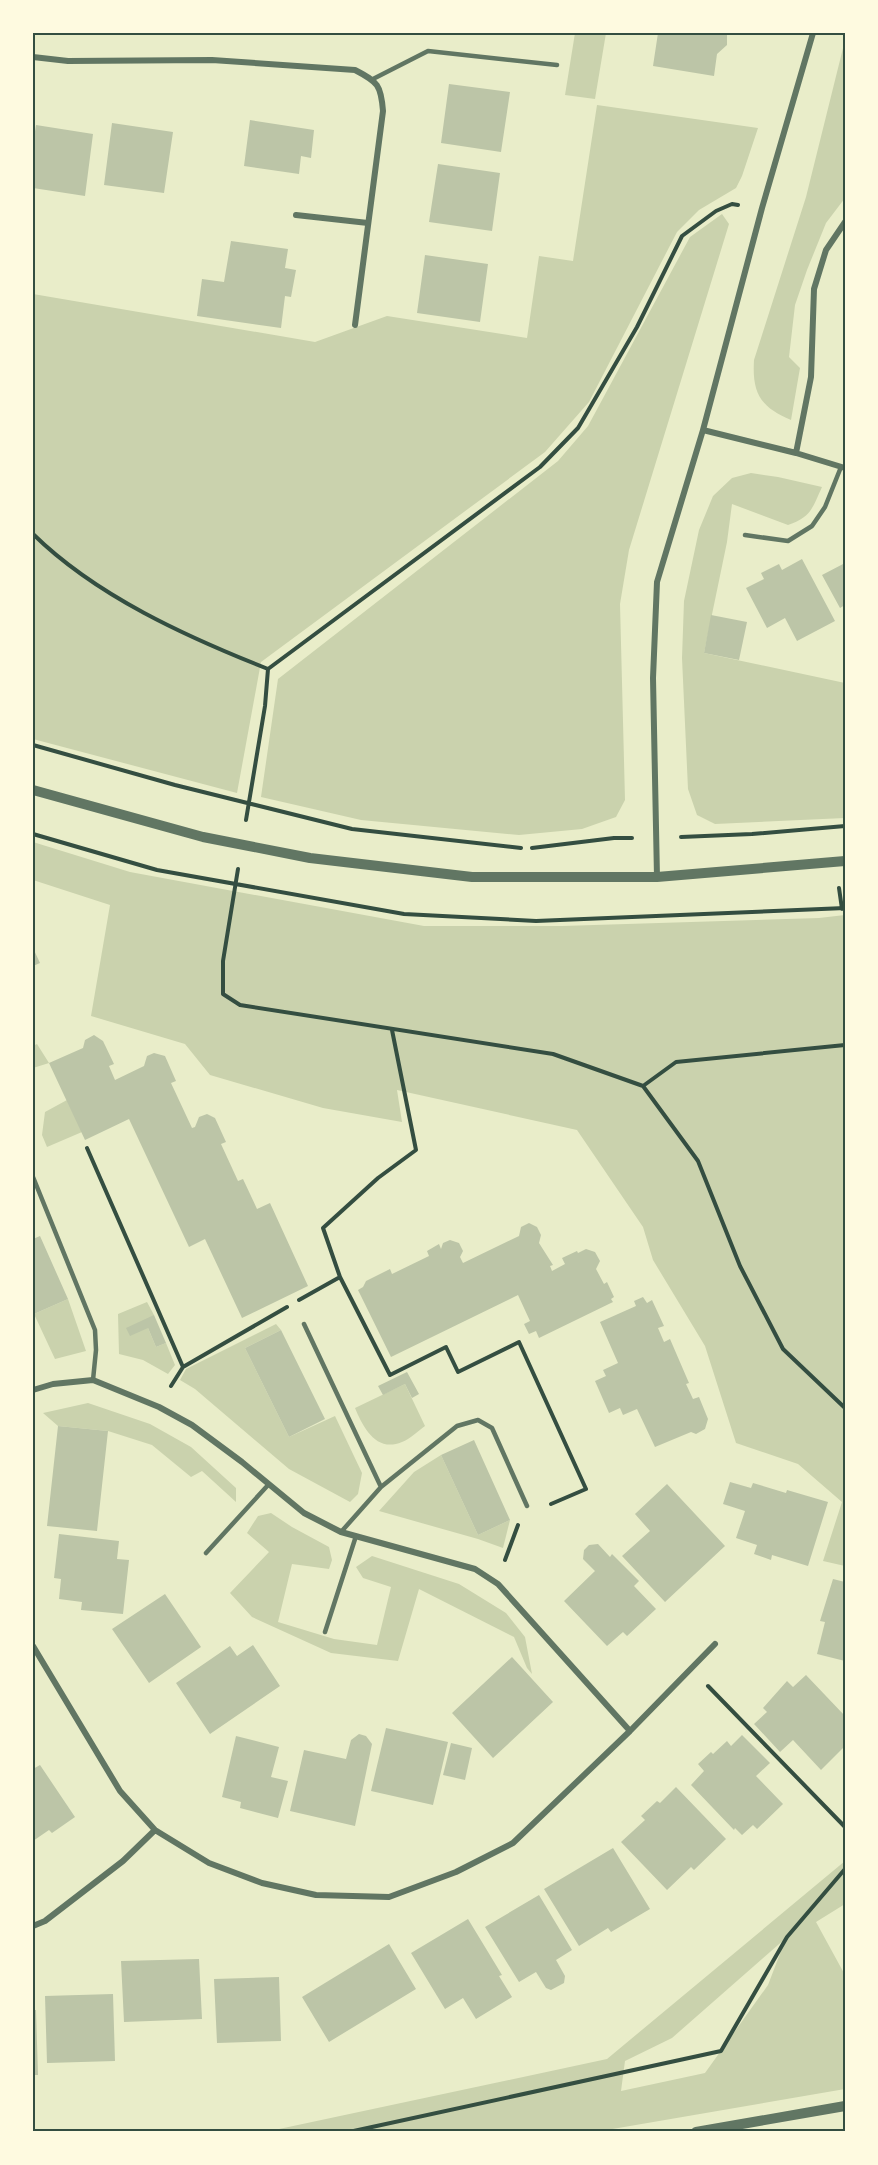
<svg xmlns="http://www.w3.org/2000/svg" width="878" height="2165" viewBox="0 0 878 2165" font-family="Inter,sans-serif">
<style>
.green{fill:#cad2ad;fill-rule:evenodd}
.building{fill:#bcc5a7}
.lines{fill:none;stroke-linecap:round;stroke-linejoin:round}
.path{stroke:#344e41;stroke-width:4}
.service{stroke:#617663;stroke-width:4.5}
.minor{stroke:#617663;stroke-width:6}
.tertiary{stroke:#617663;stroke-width:10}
.neatline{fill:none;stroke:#344e41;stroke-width:2}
</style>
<rect width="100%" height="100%" fill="#e9edc9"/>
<path class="green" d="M 575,33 L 606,33 L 595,99 L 565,95 Z
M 845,40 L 845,198 L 826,223 L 807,270 L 795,305 L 789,357 L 800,368 L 791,420 C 760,407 752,393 754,360 L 806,197 Z
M 597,105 L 758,128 L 742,176 L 736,188 L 699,210 L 677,232 L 589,402 L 545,452 L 261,662 L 237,793 L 33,739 L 33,294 L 315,342 L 387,316 L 527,338 L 539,256 L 573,261 Z
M 722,214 L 729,224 L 629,550 L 620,604 L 625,800 L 616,817 L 582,829 L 519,835 L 361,820 L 261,797 L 278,679 L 558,461 L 588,426 L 690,237 Z
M 751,473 L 778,477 L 822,487 C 812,509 811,517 788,525 L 732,504 L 727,542 L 704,653 L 845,683 L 845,818 L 715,824 L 697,815 L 688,789 L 682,658 L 684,601 L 699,530 L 713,496 L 732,478 Z
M 33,842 L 130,872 L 424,926 L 562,926 L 819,918 L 845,915 L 845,1566 L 823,1561 L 842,1502 L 798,1464 L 736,1443 L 705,1346 L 653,1260 L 643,1227 L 577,1130 L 397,1090 L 402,1122 L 323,1108 L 210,1075 L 185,1044 L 91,1016 L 110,905 L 33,880 Z
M 37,1044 L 49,1063 L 33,1068 L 33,1046 Z
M 67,1100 L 82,1132 L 47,1147 L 42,1135 L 45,1112 Z
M 68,1299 L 86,1351 L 55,1359 L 34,1314 Z
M 147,1302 L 154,1315 L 148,1328 L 156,1347 L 166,1343 L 175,1365 L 168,1374 L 143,1360 L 119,1354 L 118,1314 Z
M 276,1324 L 281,1330 L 245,1348 L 289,1437 L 335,1416 L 362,1473 L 358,1494 L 350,1502 L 289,1469 L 195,1389 L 180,1380 L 186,1369 Z
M 405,1384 L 425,1426 C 418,1431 410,1439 402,1442 C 376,1453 363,1427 355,1408 Z
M 88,1403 L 150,1424 L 191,1447 L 236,1488 L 236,1502 L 202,1471 L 191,1477 L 152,1445 L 108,1431 L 58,1426 L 43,1413 Z
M 441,1455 L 478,1535 L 510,1520 L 503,1548 L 478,1539 L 379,1511 L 414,1472 Z
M 271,1513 L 292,1527 L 329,1547 L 332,1560 L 329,1569 L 292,1564 L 278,1622 L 334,1639 L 377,1645 L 391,1587 L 363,1578 L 356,1567 L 372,1556 L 459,1584 L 506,1613 L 525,1637 L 532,1674 L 527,1668 L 514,1637 L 419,1589 L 398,1661 L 331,1653 L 252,1617 L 230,1593 L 269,1552 L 247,1533 L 258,1516 Z
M 845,1861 L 845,1904 L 816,1922 L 845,1975 L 845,2089 L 595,2132 L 265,2132 L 607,2059 ZM 786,1938 L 768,1985 L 705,2073 L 621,2091 L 625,2061 L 672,2038 Z"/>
<path class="building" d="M 658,33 L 727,33 L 727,45 L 717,54 L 714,76 L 653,66 Z
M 449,84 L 510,92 L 501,152 L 441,143 Z
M 250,120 L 314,130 L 311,158 L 301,156 L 299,174 L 244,166 Z
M 112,123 L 173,132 L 164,193 L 104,185 Z
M 36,125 L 93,134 L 85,196 L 33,188 L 33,144 Z
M 438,164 L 500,173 L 492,231 L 429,222 Z
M 231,241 L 288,249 L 285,268 L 296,270 L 291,297 L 285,296 L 281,328 L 197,316 L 202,279 L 224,282 Z
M 425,255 L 488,264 L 480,322 L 417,313 Z
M 802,559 L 835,621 L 797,641 L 785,618 L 767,628 L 746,588 L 764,579 L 761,573 L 779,564 L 782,570 Z
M 845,563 L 845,605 L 840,608 L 822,575 Z
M 711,615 L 747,622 L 739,660 L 704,653 Z
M 33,948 L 40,963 L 33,966 Z
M 94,1035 L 103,1041 L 114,1064 L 109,1066 L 115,1080 L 144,1066 L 147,1056 L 154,1053 L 165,1056 L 176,1081 L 171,1083 L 192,1128 L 195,1127 L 199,1117 L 207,1114 L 215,1118 L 226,1142 L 221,1144 L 238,1181 L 243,1179 L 257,1209 L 270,1203 L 308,1286 L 242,1318 L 205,1239 L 189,1247 L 129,1119 L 85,1140 L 49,1063 L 83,1048 L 85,1040 Z
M 529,1223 L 537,1227 L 541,1235 L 539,1243 L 553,1265 L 550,1266 L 552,1271 L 565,1264 L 562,1258 L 577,1251 L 578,1253 L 586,1249 L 595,1252 L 600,1261 L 596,1269 L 604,1284 L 607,1282 L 614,1297 L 611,1299 L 613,1302 L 539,1338 L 536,1331 L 529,1334 L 524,1324 L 530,1321 L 518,1295 L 391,1357 L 358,1290 L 363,1287 L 366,1281 L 390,1269 L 392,1274 L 429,1256 L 427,1251 L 439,1244 L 441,1249 L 443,1243 L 450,1240 L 459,1243 L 463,1251 L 460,1257 L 463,1263 L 519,1236 L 521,1227 Z
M 40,1236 L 68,1299 L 34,1314 L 33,1239 Z
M 643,1297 L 647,1303 L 652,1300 L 664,1326 L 658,1328 L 664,1342 L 670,1339 L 689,1383 L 686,1384 L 693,1399 L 699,1397 L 708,1419 L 705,1429 L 696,1434 L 691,1432 L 655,1447 L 637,1409 L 623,1415 L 620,1408 L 609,1413 L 595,1381 L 606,1376 L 603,1370 L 618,1363 L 600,1322 L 636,1306 L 634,1301 Z
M 154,1315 L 166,1343 L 156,1347 L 148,1328 L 130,1336 L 126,1328 Z
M 281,1330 L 325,1419 L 289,1437 L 245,1348 Z
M 407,1372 L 419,1394 L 412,1398 L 405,1384 L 383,1395 L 378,1386 Z
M 58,1426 L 108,1431 L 97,1531 L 47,1526 Z
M 474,1440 L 510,1520 L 478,1535 L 441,1455 Z
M 730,1482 L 751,1488 L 753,1483 L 786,1493 L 787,1490 L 828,1502 L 808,1566 L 772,1555 L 771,1560 L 754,1554 L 757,1545 L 736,1538 L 745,1511 L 723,1504 Z
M 667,1484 L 725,1546 L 665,1602 L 622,1556 L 650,1531 L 635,1514 Z
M 59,1534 L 119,1541 L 117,1559 L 129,1560 L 123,1614 L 81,1610 L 82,1602 L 59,1599 L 61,1579 L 54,1578 Z
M 598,1544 L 610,1557 L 612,1554 L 639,1581 L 634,1586 L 656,1609 L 627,1636 L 623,1632 L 607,1646 L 564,1601 L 595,1571 L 583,1559 L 584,1550 L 589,1545 Z
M 833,1579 L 845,1582 L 845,1661 L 817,1654 L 825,1622 L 820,1621 Z
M 165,1594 L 201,1647 L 149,1683 L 112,1629 Z
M 253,1645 L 280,1686 L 210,1734 L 176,1683 L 230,1646 L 237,1656 Z
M 512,1657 L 553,1702 L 493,1758 L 452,1713 Z
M 806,1675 L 845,1716 L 845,1746 L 821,1770 L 793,1740 L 780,1752 L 754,1724 L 767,1712 L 763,1708 L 787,1681 L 793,1687 Z
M 386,1728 L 448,1742 L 433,1805 L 371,1791 Z
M 359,1734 L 366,1736 L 372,1744 L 355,1826 L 290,1811 L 304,1750 L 346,1759 L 351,1740 Z
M 742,1735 L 770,1763 L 756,1776 L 783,1804 L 757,1829 L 753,1825 L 742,1835 L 735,1828 L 734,1830 L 691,1785 L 704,1771 L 698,1764 L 711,1752 L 713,1754 L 727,1741 L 731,1746 Z
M 236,1736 L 279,1747 L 271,1777 L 288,1781 L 278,1818 L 240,1808 L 241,1802 L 222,1797 Z
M 451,1743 L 472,1748 L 465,1780 L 443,1775 Z
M 40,1765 L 75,1817 L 52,1833 L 49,1830 L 33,1841 L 33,1769 Z
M 676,1787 L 726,1839 L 694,1870 L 691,1867 L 667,1890 L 621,1842 L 645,1820 L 641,1816 L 657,1801 L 660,1803 Z
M 613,1848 L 650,1909 L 611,1932 L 608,1928 L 579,1946 L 544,1889 Z
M 539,1895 L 572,1950 L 556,1960 L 565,1976 L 564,1983 L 551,1990 L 546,1988 L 536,1972 L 519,1982 L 485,1927 Z
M 468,1919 L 502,1975 L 499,1976 L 512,1997 L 476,2019 L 463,1998 L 445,2009 L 411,1953 Z
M 389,1944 L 416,1989 L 329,2042 L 302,1997 Z
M 199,1959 L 202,2019 L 124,2022 L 121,1961 Z
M 279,1977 L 281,2041 L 217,2043 L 214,1979 Z
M 113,1994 L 115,2061 L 47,2063 L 45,1996 Z
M 33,2010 L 36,2010 L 38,2075 L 33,2075 Z"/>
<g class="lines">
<path class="path" d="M 33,534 C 96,596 187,637 268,669 L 265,706 L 246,820
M 268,669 L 540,467 L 578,428 L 637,327 L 682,236 L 716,211 L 732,204 L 738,205
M 33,745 L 175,785 L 352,829 L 521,848
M 33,834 L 157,870 L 404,914 L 536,921 L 845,908
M 681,837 L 752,834 L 845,826
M 532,848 L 614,838 L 632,838
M 238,869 L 223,961 L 223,994 L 240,1005 L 553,1054 L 643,1086 L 698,1161 L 740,1266 L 783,1349 L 845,1408
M 839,888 L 842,909
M 643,1086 L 676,1062 L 845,1045
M 87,1148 L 183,1367
M 340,1277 L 390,1375 L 446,1347 L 458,1372 L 519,1342 L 586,1489 L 551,1504
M 299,1300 L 340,1277 L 323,1228 L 378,1178 L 416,1150 L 392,1030
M 171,1386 L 183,1367 L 287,1307
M 505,1560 L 518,1525
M 708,1686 L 845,1827
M 349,2132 L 721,2051 L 787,1937 L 845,1869"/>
<path class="service" d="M 373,79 L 428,51 L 557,65
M 745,535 L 788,541 L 812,526 L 825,507 L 841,467
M 33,1177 L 95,1330 L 96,1350 L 93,1380
M 304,1324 L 381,1487
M 341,1532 L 381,1487 L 457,1426 L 478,1420 L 492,1428 L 527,1506
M 206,1553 L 269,1484
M 325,1632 L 356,1536"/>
<path class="minor" d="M 33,57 L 68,61 L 212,60 L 355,70 C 378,82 381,85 383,111 L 355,325
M 296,215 L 368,223
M 703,430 L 796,453 L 845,468
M 796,453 L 811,377 L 814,289 L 826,250 L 845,222
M 657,877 L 653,678 L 657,582 L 703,430 L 762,208 L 813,33
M 33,1390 L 53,1384 L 93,1380 L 159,1407 L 192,1425 L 242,1462 L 304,1513 L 341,1532 L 475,1569 L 498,1584 L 630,1731
M 33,1646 L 120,1791 L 155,1830 L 209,1863 L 262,1883 L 316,1895 L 389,1897 L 456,1872 L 513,1843 L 630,1731 L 715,1644
M 33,1926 L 45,1921 L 123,1861 L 155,1830"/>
<path class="tertiary" d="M 33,790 L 203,837 L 310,858 L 472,877 L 657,877 L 845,861
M 696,2132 L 845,2106"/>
</g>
<rect width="878" height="2165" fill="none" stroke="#fefae0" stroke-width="69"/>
<rect x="34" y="34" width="810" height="2096" class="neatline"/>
</svg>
